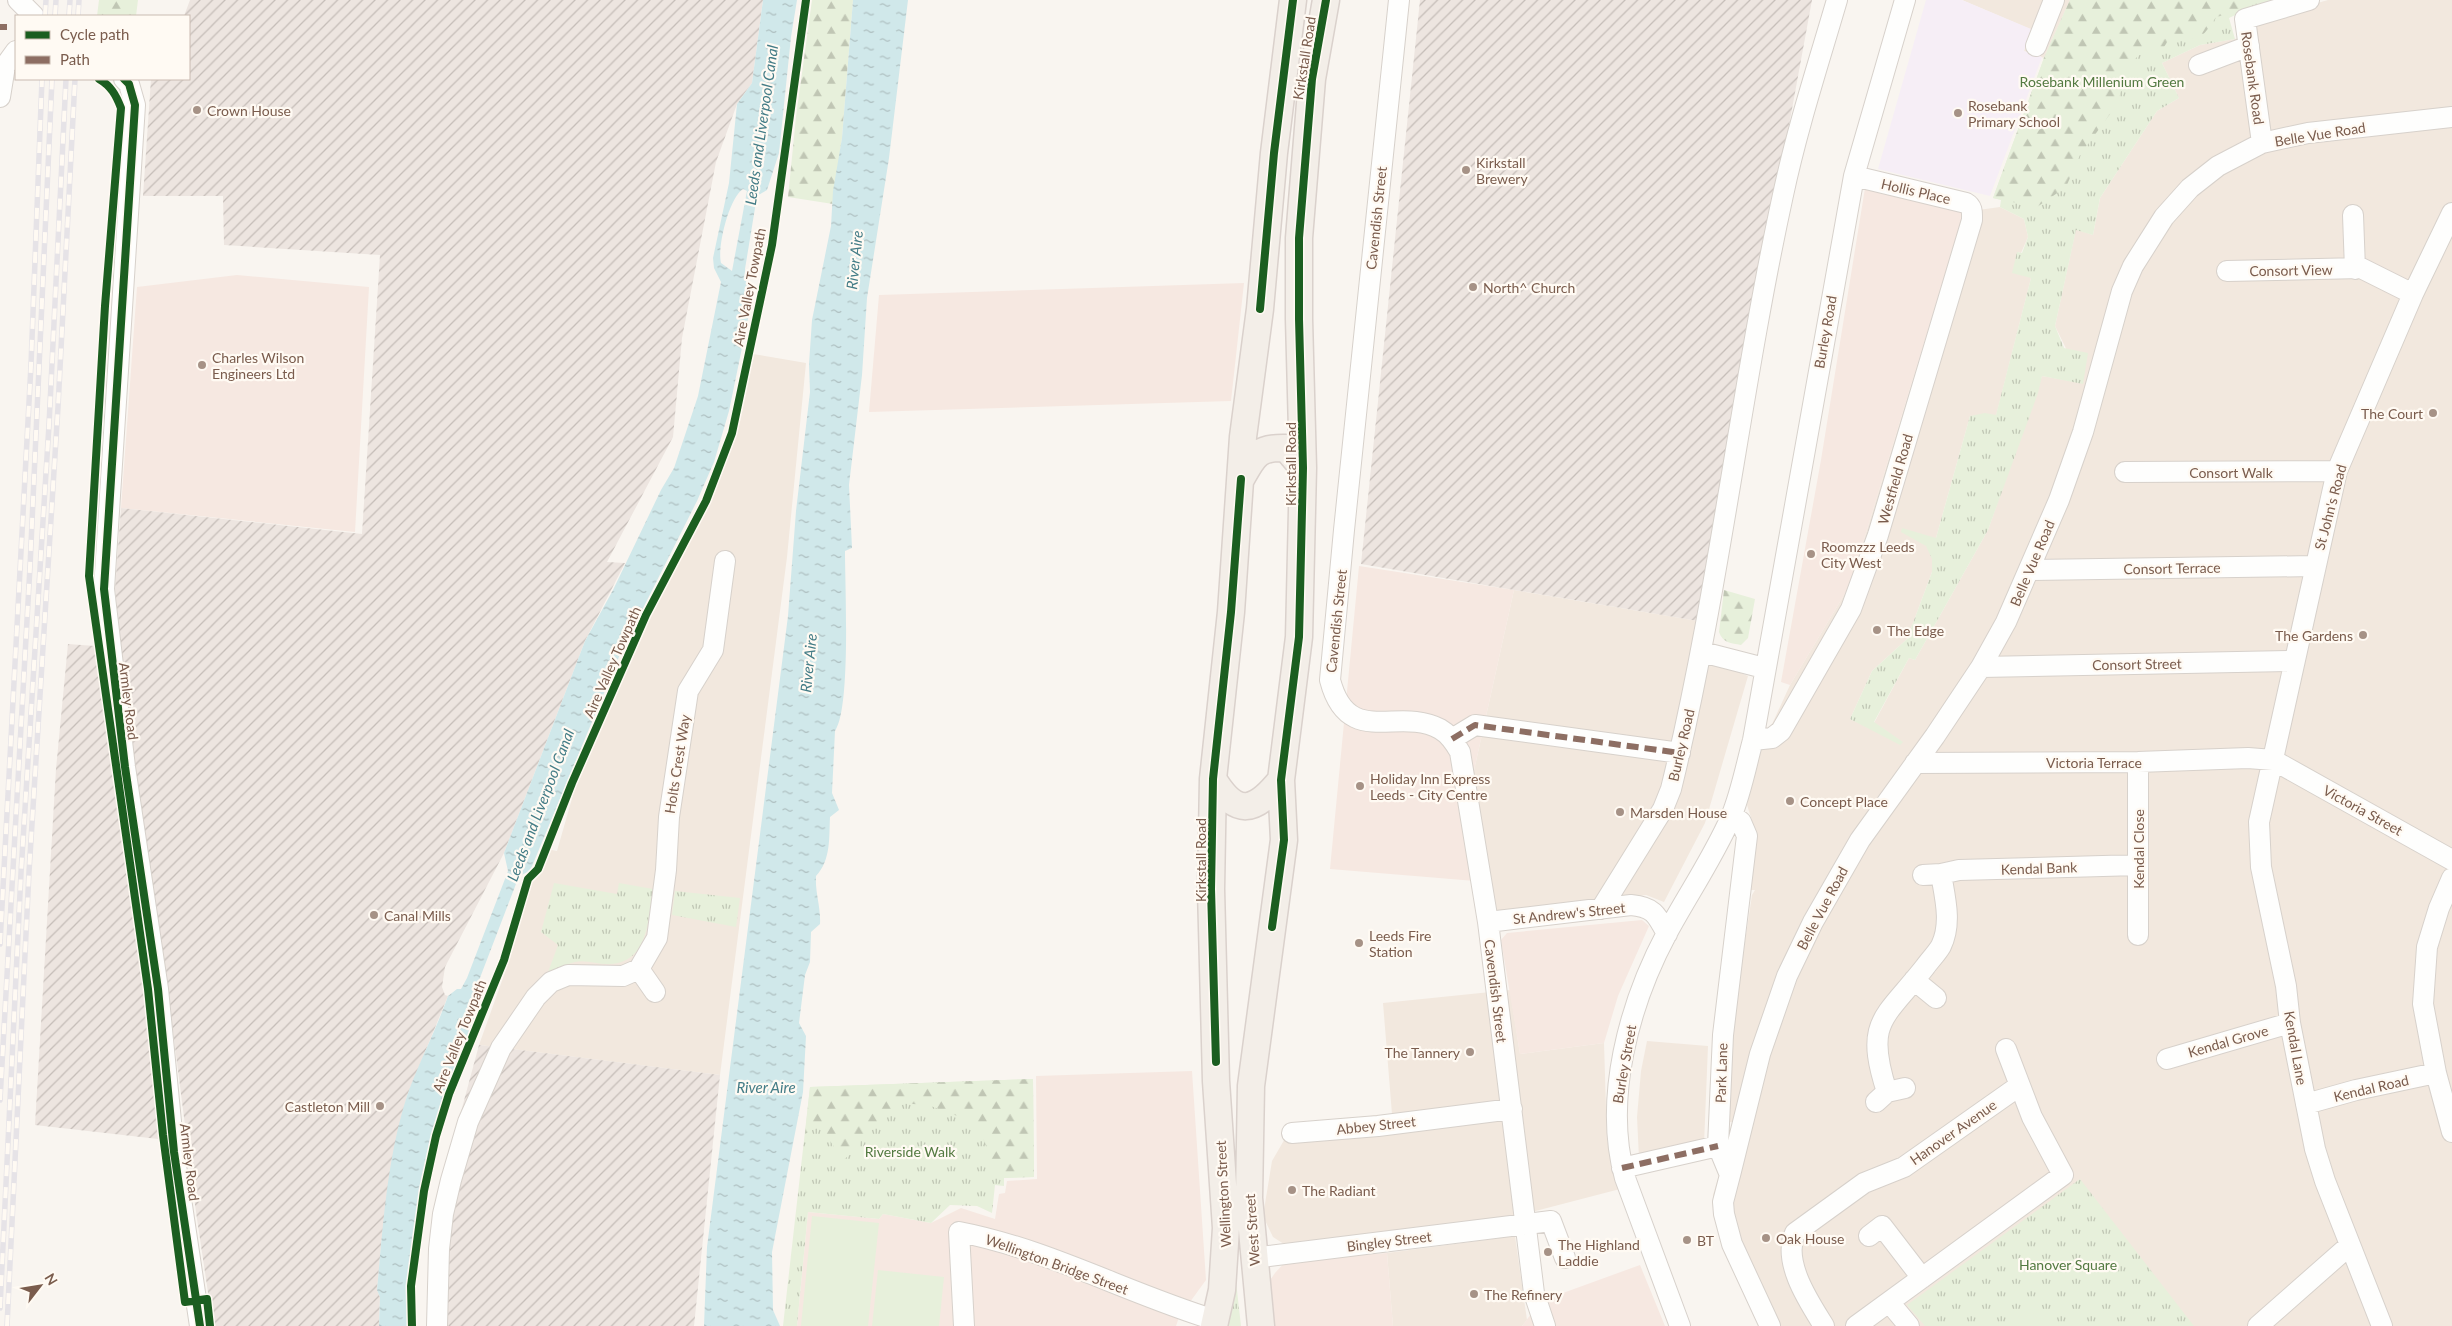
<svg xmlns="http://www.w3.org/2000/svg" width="2452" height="1326" viewBox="0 0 2452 1326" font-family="Lato,sans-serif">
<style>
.residential{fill:#f2e8de}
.commercial{fill:#f6e8e1}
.industrial{fill:url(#industrial-furrows)}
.education{fill:#f6eef6}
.grass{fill:url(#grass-tufts)}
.forest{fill:url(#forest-firs)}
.garden{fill:#e7f0db}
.water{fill:url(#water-ripples);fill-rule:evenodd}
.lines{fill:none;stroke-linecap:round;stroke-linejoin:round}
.minor-casing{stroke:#d7d1cb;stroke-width:22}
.major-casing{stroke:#dad1cc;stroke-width:29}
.minor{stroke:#fefefd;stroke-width:20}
.major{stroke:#f3eee8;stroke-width:26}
.rail-casing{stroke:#e6e3e7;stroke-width:5.5}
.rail{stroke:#fffaf3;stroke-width:4;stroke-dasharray:11;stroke-linecap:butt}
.quiet{stroke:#8d6e63;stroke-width:6;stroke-dasharray:12 6;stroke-linecap:butt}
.cycleway-casing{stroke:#fffaf3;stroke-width:11}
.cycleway{stroke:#1b5e20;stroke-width:8}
.poi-dot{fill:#a69286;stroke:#fffaf3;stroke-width:2}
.labels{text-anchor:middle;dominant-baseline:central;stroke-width:4.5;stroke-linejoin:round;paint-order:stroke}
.street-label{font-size:14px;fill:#7a5c4d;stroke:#fffaf3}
.park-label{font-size:14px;fill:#537a41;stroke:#fffaf3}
.poi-label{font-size:14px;fill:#7a5c4d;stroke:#fffaf3;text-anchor:start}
.water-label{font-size:15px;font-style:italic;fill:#437c86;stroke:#fffaf3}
</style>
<defs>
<pattern id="industrial-furrows" width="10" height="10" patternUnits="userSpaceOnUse" patternTransform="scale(1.25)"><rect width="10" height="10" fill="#ede5e0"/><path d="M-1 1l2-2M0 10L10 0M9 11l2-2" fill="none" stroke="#c5bdb8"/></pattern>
<pattern id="grass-tufts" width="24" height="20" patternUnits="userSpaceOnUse" patternTransform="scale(1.25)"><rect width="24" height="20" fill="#e7f0db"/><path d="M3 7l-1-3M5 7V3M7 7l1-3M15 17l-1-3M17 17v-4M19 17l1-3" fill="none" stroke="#c0c6b4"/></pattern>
<pattern id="forest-firs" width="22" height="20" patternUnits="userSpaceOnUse" patternTransform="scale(1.25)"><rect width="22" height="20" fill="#e7f0db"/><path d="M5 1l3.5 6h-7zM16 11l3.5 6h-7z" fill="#c0c6b4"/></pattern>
<pattern id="water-ripples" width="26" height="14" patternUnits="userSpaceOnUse" patternTransform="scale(1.25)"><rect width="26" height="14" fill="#d0e8ea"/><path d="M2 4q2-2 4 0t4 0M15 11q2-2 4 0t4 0" fill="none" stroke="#aebfc0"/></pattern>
</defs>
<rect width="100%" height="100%" fill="#f9f5f0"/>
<path class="residential" d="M 1962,0 L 2070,0 L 2044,58 L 2024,51 L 2030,29 Z
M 2328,0 L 2452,0 L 2452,1326 L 1761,1326 L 1717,1216 L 1713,1195 L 1735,1122 L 1725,1122 L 1730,1041 L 1752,895 L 1755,890 L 1748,890 L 1754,827 L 1747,805 L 1757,757 L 1790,685 L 1850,585 L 1964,212 L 2000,207 L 2024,219 L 2028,237 L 2021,253 L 2018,252 L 2031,278 L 1996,416 L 1970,416 L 1936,538 L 1932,572 L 1907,639 L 1872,671 L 1850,719 L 1902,742 L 1874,723 L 1909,658 L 1915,660 L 1988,530 L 2042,376 L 2083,383 L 2055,326 L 2076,229 L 2093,235 L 2100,198 L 2157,111 L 2179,98 L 2162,63 L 2200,45 L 2235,39 L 2251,33 L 2251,22 Z
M 753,354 L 806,363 L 787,557 L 720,1075 L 479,1045 L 508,964 L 533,879 L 542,869 L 547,849 L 557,851 L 579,774 L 649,616 L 713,496 L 732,446 Z
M 1514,590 L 1698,621 L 1694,654 L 1748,676 L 1705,823 L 1664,902 L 1646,895 L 1492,915 L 1473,775 Z
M 1510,990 L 1520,1054 L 1604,1043 L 1607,1140 L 1620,1189 L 1516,1216 L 1287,1246 L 1273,1237 L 1263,1216 L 1272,1161 L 1294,1123 L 1392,1114 L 1383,1003 Z
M 1647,1041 L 1708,1046 L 1704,1144 L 1639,1158 L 1637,1117 L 1641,1071 Z
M 1515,1236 L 1527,1320 L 1522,1326 L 1393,1326 L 1387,1253 Z"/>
<path class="commercial" d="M 1865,188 L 1964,212 L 1850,585 L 1790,685 L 1781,682 L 1821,460 Z
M 237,275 L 369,287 L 355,532 L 121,508 L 137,287 Z
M 1244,283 L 1231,401 L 869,412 L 879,295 Z
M 1359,566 L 1514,590 L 1473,775 L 1487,882 L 1330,869 Z
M 1642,920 L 1649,926 L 1618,996 L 1604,1043 L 1520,1054 L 1501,940 L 1507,933 Z
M 1192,1071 L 1206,1280 L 1179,1317 L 1176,1326 L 797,1326 L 808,1212 L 879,1219 L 883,1214 L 931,1223 L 961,1208 L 995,1219 L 999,1194 L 1005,1193 L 1007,1181 L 1037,1179 L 1036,1076 Z
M 1387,1253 L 1393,1326 L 1269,1326 L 1262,1292 L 1275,1273 L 1286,1261 Z
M 1640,1265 L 1665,1326 L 1522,1326 L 1541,1301 Z"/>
<path class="industrial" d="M 190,0 L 763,0 L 752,83 L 737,104 L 716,162 L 682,338 L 673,437 L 607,562 L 625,563 L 585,641 L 504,853 L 445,967 L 442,987 L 445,995 L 448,996 L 407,1096 L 392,1161 L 382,1236 L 377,1290 L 380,1297 L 379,1326 L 213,1326 L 196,1212 L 173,1031 L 139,809 L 115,589 L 121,508 L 362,534 L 380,255 L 224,245 L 223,196 L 143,196 L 151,79 L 189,79 L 189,16 L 184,16 Z
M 1420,0 L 1812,0 L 1698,621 L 1361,564 Z
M 68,644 L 95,646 L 167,1140 L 35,1125 L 56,769 Z
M 479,1045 L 720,1075 L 694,1326 L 427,1326 L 435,1208 Z"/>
<path class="education" d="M 1926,0 L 1962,0 L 2031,29 L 2024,51 L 2042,57 L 1990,196 L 1878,169 Z"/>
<path class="grass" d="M 2070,0 L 2283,0 L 2246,10 L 2229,18 L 2235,39 L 2200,45 L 2162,63 L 2179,98 L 2157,111 L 2100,198 L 2093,235 L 2076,230 L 2055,326 L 2064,348 L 2088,353 L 2083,384 L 2042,376 L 2038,393 L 1988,530 L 1915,660 L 1909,658 L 1874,722 L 1903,742 L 1900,745 L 1850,719 L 1872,671 L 1907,639 L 1932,572 L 1932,559 L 1926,546 L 1901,532 L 1902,528 L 1936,538 L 1970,416 L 1985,413 L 1996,415 L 2031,278 L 2012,273 L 2017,252 L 2022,253 L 2028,237 L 2024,219 L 2000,207 L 2001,200 L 1993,198 L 2044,58 Z
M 554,883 L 617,894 L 619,883 L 653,889 C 648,919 649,962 610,964 C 599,965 586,959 575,962 C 566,964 556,971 547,975 L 558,945 L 541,932 Z
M 675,891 L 740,898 L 736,927 L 672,915 Z
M 1033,1079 L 1034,1177 L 1004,1178 L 1004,1186 L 995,1185 L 992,1213 L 977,1206 L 950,1205 L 931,1223 L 883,1214 L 879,1219 L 808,1212 L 797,1326 L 783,1326 L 810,1087 Z
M 2080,1179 L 2194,1326 L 1925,1326 L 1907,1305 Z
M 1233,1255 L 1241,1326 L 1219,1326 Z"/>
<path class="forest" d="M 99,0 L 138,0 L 136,16 L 97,16 Z
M 812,0 L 853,0 L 842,138 L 833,204 L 788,197 L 796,117 Z
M 2070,0 L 2255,0 L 2246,10 L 2216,17 C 2201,41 2198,41 2171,36 L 2164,47 L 2143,52 L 2130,63 L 2116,106 L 2080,155 L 2066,187 L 2037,207 L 1993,198 L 2044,58 Z
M 1724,590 L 1755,599 L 1748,638 L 1741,645 C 1731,643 1723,643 1719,632 Z
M 1033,1079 L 1034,1177 L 1004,1178 L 993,1165 L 980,1130 L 960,1117 L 928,1105 L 898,1103 L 861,1136 L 860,1147 L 843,1160 L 820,1126 L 805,1134 L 810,1087 Z"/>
<path class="garden" d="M 812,1216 L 879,1223 L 868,1326 L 801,1326 Z
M 878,1270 L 944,1277 L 939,1326 L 872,1326 Z
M 2032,1312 L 2044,1326 L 2015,1326 Z"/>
<path class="water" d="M 763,0 L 797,0 L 791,37 L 779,153 L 767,190 L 757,196 L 745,269 L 752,293 L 751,304 L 729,411 L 714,462 L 697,501 L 621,652 L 530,871 L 519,876 L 478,983 L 474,995 L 477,1011 L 451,1076 L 424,1170 L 413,1257 L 409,1326 L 379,1326 L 380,1297 L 377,1290 C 383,1226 387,1158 407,1096 C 419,1062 436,1030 448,996 L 457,989 L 461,989 L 467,978 L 508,871 L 504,853 L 585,641 L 613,590 L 661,490 L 674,468 L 698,396 L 721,282 L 714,268 L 713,258 L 729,183 L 737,104 L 752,83 ZM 743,189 L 747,191 L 732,271 L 721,263 C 717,247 729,198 743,189 Z
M 853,0 L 908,0 L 889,158 L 867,298 L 862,375 L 849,485 L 852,548 L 845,551 C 845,586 851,708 835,731 L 832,793 L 839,810 L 830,817 C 829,838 831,860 816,876 C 815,893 821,907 820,924 L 811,932 L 810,962 L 805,975 L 799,1023 L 806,1036 L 803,1092 L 772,1252 L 773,1310 L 780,1326 L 704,1326 L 707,1247 L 788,616 L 796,511 L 810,392 L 809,364 L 812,320 L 831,226 L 833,191 L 842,138 Z"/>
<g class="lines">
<g class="minor-casing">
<path id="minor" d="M 18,0 L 34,16
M 1399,0 L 1344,530 L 1330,680 C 1348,749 1398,706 1440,729 C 1449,734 1455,743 1460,752 L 1488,922 L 1534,1293 L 1545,1326
M 2036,46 L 2054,0
M 2199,65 L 2249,46
M 124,79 L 129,84 L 135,105 L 104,589 L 125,767 L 158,989 L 174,1152 L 200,1326
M 0,97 L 5,66 L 16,51
M 2262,143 L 2245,19 L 2309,0
M 2353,215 L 2355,269
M 2227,271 L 2361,268 L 2413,294
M 2125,472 L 2337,471
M 2031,570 L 2314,566
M 1702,652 L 1764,668
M 1981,667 L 2294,661
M 1452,739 L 1475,725 L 1680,753
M 1753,740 L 1772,738 L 1781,731 L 1851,609 L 1878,535 L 1972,220 C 1972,213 1973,207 1966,203 L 1854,176
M 2138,762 L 2138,935
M 1915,763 L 2138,762 L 2248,758 L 2273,760 L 2452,860
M 1732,815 L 1741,822 L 1747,836 L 1723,1035 L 1718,1146 L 1730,1175 L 1723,1202 L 1724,1214 L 1732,1244 L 1770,1326
M 1923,875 L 1941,874
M 2452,878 L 2439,908 L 2427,947 L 2423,1004 L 2436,1073 L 2452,1132
M 1601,909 L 1663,809 L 1671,789 C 1719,593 1740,392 1783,195 C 1797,129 1818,65 1837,0
M 1488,922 L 1631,905 C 1654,907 1657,915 1667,934
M 639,969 L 655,992
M 1914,980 L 1936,998
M 2167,1059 L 2290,1023
M 1887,1092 C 1864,1021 1884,1019 1925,967 C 1930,960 1937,953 1941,946 C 1952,923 1945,898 1941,874 L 1959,870 L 2138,865
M 1876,1102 L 1887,1092 L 1905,1088
M 2306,1104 L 2356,1090 L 2436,1073
M 1292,1133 L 1378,1126 L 1512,1109
M 1622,1168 L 1718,1146
M 1730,1175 L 1760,1054 L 1787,976 L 1813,922 L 1860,840 L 1935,736 L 1981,667 L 2006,622 L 2059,500 L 2083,432 L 2122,291 L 2133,266 L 2164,217 L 2190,188 L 2218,166 L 2262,143 L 2308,133 L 2452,117
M 1869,1236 L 1882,1226 L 1922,1278
M 1253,1258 L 1551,1221 L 1565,1258
M 1889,1302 L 1909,1326
M 437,1326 L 439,1249 L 443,1214 L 451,1180 L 468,1122 L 501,1048 L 536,997 L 551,982 L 568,975 L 623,976 L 639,969 L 657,938 L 666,870 L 669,817 L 688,691 L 713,650 L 725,561
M 964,1326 L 959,1232 C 1048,1249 1129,1294 1215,1320
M 1680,1326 L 1625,1178 C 1603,1099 1629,1004 1667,933 C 1688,894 1713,858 1731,817 C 1741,793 1746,766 1753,740 L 1854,176 L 1905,0
M 1824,1326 C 1809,1302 1782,1262 1795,1233 L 1864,1183 L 1904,1167 L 2019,1086
M 1856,1326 L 2063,1175 L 2032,1117 L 2006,1049
M 2258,1326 L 2350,1245
M 2382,1326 L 2325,1181 L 2315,1149 L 2290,1023 L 2286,986 L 2261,867 L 2259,822 L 2337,471 L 2413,294 L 2452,213"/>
</g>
<g class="major-casing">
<path id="major" d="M 1241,479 C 1254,456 1257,447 1286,448 L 1303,468
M 1213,779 C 1237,818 1255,812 1281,780
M 1214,1326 L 1222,1290 L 1226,1228 L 1216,1081 L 1211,889 L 1213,779 L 1231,612 L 1243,437 L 1260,309 L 1274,153 L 1293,0
M 1261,1326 L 1249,1198 L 1251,1086 L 1284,840 L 1281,780 L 1299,637 L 1303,468 L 1299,319 L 1299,238 L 1312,79 L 1326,0"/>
</g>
<use href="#minor" class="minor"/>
<use href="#major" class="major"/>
<g class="rail-casing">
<path id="rail" d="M 45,16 L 46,0
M 55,16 L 56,0
M 69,16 L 70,0
M 78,16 L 79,0
M 0,944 L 31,365 L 42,79
M 0,1100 L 30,567 L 52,79
M 0,1308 L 21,873 L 49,425 L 66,79
M 7,1326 L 29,872 L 58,407 L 75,79"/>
</g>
<use href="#rail" class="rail"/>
<path class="quiet" d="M 0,27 L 7,27
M 1452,739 L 1475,725 L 1680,753
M 1622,1168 L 1718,1146"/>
<g class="cycleway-casing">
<path id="cycleway" d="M 99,79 C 111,86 116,95 121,108 L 105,306 L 89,576 L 148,989 L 163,1135 L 185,1302 L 207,1299 L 210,1326
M 124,79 L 129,84 L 135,105 L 104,589 L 125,767 L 158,989 L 174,1152 L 200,1326
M 1260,309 L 1274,153 L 1293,0
M 1272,927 L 1284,840 L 1281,780 L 1299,637 L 1303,468 L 1299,319 L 1299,238 L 1312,79 L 1326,0
M 1216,1062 L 1211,889 L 1213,779 L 1231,612 L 1241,479
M 412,1326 L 411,1286 L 424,1191 L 436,1136 L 449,1094 L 504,960 L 528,879 L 538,869 L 572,783 L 646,615 L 706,501 L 732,433 L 772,245 L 806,0"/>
</g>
<use href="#cycleway" class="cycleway"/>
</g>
<g class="poi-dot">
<circle cx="197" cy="110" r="5"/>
<circle cx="1958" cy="113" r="5"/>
<circle cx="1466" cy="170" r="5"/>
<circle cx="1473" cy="287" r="5"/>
<circle cx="202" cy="365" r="5"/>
<circle cx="2433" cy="413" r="5"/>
<circle cx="1811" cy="554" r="5"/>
<circle cx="1877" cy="630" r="5"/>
<circle cx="2363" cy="635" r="5"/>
<circle cx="1360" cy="786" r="5"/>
<circle cx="1790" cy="801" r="5"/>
<circle cx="1620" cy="812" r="5"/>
<circle cx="374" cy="915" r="5"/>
<circle cx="1359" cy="943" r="5"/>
<circle cx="1470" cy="1052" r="5"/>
<circle cx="380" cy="1106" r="5"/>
<circle cx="1292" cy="1190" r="5"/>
<circle cx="1766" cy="1238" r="5"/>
<circle cx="1687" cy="1240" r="5"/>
<circle cx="1548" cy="1252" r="5"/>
<circle cx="1474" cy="1294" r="5"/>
</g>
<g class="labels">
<g class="street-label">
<text transform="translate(1304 58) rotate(-81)">Kirkstall Road</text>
<text transform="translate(2253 78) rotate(82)">Rosebank Road</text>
<text transform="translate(2320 134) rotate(-9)">Belle Vue Road</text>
<text transform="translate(1916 191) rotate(13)">Hollis Place</text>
<text transform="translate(1376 218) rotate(-84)">Cavendish Street</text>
<text transform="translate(2291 270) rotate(-1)">Consort View</text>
<text transform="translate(749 287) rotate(-79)">Aire Valley Towpath</text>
<text transform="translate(1825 332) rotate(-80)">Burley Road</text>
<text transform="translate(1290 464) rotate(-90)">Kirkstall Road</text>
<text x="2231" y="472">Consort Walk</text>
<text transform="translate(1895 479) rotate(-74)">Westfield Road</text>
<text transform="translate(2330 507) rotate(-75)">St John's Road</text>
<text transform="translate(2032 563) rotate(-67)">Belle Vue Road</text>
<text transform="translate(2172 568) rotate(-1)">Consort Terrace</text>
<text transform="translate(1336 621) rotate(-84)">Cavendish Street</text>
<text transform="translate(612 662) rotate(-66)">Aire Valley Towpath</text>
<text transform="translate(2137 664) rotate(-1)">Consort Street</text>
<text transform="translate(129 701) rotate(83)">Armley Road</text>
<text transform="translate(1681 745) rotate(-77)">Burley Road</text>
<text x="2094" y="762">Victoria Terrace</text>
<text transform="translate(677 764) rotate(-81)">Holts Crest Way</text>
<text transform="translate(2363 810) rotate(29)">Victoria Street</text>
<text transform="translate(2138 849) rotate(-90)">Kendal Close</text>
<text transform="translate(1200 860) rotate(-90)">Kirkstall Road</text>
<text transform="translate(2039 868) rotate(-2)">Kendal Bank</text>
<text transform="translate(1822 908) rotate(-62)">Belle Vue Road</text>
<text transform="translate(1569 913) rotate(-6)">St Andrew's Street</text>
<text transform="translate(1496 991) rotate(83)">Cavendish Street</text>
<text transform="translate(459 1036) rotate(-68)">Aire Valley Towpath</text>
<text transform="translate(2228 1041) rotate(-16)">Kendal Grove</text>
<text transform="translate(2296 1048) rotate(80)">Kendal Lane</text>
<text transform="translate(1624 1064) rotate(-80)">Burley Street</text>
<text transform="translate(1721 1073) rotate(-88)">Park Lane</text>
<text transform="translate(2371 1088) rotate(-13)">Kendal Road</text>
<text transform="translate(1376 1125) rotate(-6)">Abbey Street</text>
<text transform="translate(1953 1132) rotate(-35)">Hanover Avenue</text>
<text transform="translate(190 1162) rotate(83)">Armley Road</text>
<text transform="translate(1223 1194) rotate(-93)">Wellington Street</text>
<text transform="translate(1252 1230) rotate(-94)">West Street</text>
<text transform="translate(1389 1241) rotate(-7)">Bingley Street</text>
<text transform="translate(1057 1264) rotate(20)">Wellington Bridge Street</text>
</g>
<g class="park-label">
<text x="2102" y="81">Rosebank Millenium Green</text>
<text x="910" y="1151">Riverside Walk</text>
<text x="2068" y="1264">Hanover Square</text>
</g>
<g class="poi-label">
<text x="1968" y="105">Rosebank<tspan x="1968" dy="16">Primary School</tspan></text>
<text x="207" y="110">Crown House</text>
<text x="1476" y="162">Kirkstall<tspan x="1476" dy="16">Brewery</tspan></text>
<text x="1483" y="287">North^ Church</text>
<text x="212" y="357">Charles Wilson<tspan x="212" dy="16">Engineers Ltd</tspan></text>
<text x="2423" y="413" text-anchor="end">The Court</text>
<text x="1821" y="546">Roomzzz Leeds<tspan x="1821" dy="16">City West</tspan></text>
<text x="1887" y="630">The Edge</text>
<text x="2353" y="635" text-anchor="end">The Gardens</text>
<text x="1370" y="778">Holiday Inn Express<tspan x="1370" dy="16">Leeds - City Centre</tspan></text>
<text x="1800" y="801">Concept Place</text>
<text x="1630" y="812">Marsden House</text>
<text x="384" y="915">Canal Mills</text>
<text x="1369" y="935">Leeds Fire<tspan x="1369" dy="16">Station</tspan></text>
<text x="1460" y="1052" text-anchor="end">The Tannery</text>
<text x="370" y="1106" text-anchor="end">Castleton Mill</text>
<text x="1302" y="1190">The Radiant</text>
<text x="1776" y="1238">Oak House</text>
<text x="1697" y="1240">BT</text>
<text x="1558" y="1244">The Highland<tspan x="1558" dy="16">Laddie</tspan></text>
<text x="1484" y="1294">The Refinery</text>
</g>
<g class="water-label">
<text transform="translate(761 125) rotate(-82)">Leeds and Liverpool Canal</text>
<text transform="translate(854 260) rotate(-84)">River Aire</text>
<text transform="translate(808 663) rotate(-84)">River Aire</text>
<text transform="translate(540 805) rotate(-69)">Leeds and Liverpool Canal</text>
<text x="766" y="1087">River Aire</text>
</g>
</g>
<rect x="15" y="15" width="175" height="65" fill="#fffaf3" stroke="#cabbb1"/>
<rect x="25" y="31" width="25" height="8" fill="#1b5e20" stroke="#cabbb1"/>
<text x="60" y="40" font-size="15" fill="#7a5c4d">Cycle path</text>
<rect x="25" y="56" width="25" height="8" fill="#8d6e63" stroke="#cabbb1"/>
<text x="60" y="65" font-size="15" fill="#7a5c4d">Path</text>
<g transform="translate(40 1286) rotate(59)" stroke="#fffaf3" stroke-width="4" paint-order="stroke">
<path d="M0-4L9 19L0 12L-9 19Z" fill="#7a5c4d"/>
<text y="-8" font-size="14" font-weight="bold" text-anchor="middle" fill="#7a5c4d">N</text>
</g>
</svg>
